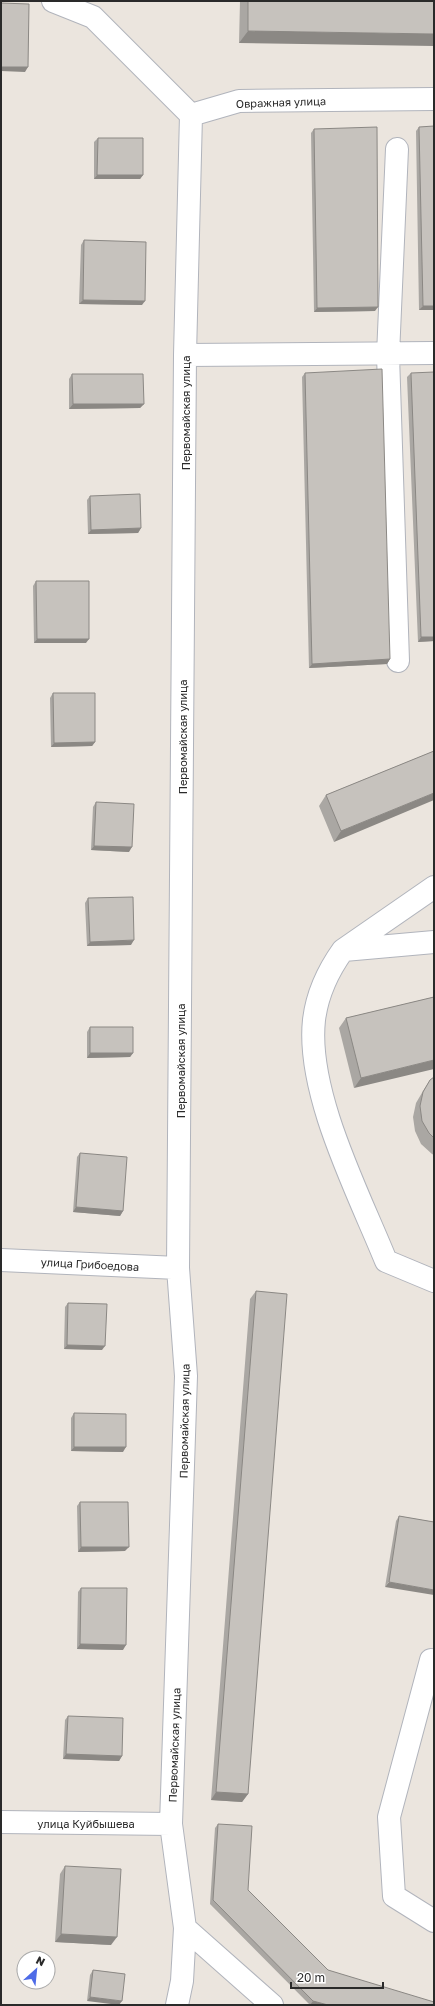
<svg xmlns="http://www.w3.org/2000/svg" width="435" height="2006" viewBox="0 0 435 2006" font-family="'Golos Text',sans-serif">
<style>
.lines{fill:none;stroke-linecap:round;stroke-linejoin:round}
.minor-casing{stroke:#b1b4bc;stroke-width:24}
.minor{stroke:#fff;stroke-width:22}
.wall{fill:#aaa7a3}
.shaded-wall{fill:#8b8884}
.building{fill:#c6c2bd;stroke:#8b8884}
.labels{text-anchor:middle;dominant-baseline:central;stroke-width:3;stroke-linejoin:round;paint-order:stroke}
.street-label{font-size:11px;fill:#2a2a2a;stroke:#fff}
</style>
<rect width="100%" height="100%" fill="#ebe5de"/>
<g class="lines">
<g class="minor-casing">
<path id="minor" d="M 53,1 L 93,17 L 191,115 L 239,101 L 434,99
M 397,149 L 388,355 L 398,661
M 185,355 L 434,353
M 434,887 L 343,950 C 328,971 317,995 314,1020 C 306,1093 359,1194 386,1261 L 434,1281
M 344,950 L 434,942
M 1,1260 L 178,1268
M 431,1660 L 389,1817 L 394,1896 L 434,1921
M 1,1822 L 171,1824
M 185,1928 L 272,2005
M 177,2005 L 182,1981 L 185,1928 L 171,1824 L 186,1376 L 178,1268 L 185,355 L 191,115"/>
</g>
<use href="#minor" class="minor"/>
</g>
<path class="wall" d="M 240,1 L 434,1 L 239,43 Z
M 419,127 L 434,310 L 419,310 L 416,131 Z
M 314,129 L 375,311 L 314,312 L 311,133 Z
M 98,138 L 143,175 L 140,179 L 94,179 L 94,142 Z
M 84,240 L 142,305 L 79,304 L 81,245 Z
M 305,373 L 390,659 L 387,664 L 309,668 L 302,377 Z
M 411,373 L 434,641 L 418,642 L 407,377 Z
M 72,374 L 144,404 L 140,408 L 69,409 L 69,379 Z
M 90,496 L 141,528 L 138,533 L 88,534 L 87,500 Z
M 36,581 L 86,643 L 34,643 L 33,586 Z
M 53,693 L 95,742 L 92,746 L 51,747 L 50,698 Z
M 434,751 L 334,842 L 319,806 L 326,795 Z
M 96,802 L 129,852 L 91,850 L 93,807 Z
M 88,898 L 131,945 L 87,946 L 85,903 Z
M 434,997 L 354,1088 L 339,1028 L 346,1018 Z
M 90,1027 L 133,1053 L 130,1057 L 87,1058 L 87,1032 Z
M 434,1077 L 434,1155 L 432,1154 L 421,1144 L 415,1131 L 413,1117 L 416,1103 L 423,1091 L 430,1080 Z
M 80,1153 L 123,1211 L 120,1216 L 73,1212 L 77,1157 Z
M 256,1291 L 248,1794 L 242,1802 L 211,1800 L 250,1299 Z
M 68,1303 L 102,1350 L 64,1349 L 65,1307 Z
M 74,1413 L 123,1452 L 71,1451 L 71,1418 Z
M 80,1502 L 125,1551 L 78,1552 L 77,1506 Z
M 399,1516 L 434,1522 L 385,1587 L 396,1521 Z
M 81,1588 L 123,1650 L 77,1649 L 78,1592 Z
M 68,1716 L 122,1756 L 119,1761 L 63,1759 L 65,1720 Z
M 218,1824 L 248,1890 L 328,1970 L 434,2005 L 310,2005 L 210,1904 L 215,1828 Z
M 65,1866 L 111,1945 L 55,1942 L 60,1874 Z
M 93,1970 L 125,1974 L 87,2001 L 90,1975 Z"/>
<path class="shaded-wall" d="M 248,31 L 434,34 L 434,46 L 239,43 Z
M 1,67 L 28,67 L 25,72 L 1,71 Z
M 97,175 L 143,175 L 140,179 L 94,179 Z
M 83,300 L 145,301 L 142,305 L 79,304 Z
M 423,306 L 434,306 L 434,310 L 419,310 Z
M 378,307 L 375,311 L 314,312 L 317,308 Z
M 73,404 L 144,404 L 140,408 L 69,409 Z
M 141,528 L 138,533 L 88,534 L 91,530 Z
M 421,637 L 434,637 L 434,641 L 418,642 Z
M 37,639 L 89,639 L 86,643 L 34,643 Z
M 390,659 L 387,664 L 309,668 L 312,664 Z
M 95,742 L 92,746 L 51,747 L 54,743 Z
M 434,793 L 434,800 L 334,842 L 341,831 Z
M 94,846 L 132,847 L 129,852 L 91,850 Z
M 134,940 L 131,945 L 87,946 L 90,942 Z
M 90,1053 L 133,1053 L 130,1057 L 87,1058 Z
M 434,1060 L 434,1069 L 354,1088 L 361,1078 Z
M 76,1207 L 123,1211 L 120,1216 L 73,1212 Z
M 67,1345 L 105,1346 L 102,1350 L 64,1349 Z
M 74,1447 L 126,1447 L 123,1452 L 71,1451 Z
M 81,1547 L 129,1547 L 125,1551 L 78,1552 Z
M 389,1582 L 434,1590 L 434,1595 L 385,1587 Z
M 80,1644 L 126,1645 L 123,1650 L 77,1649 Z
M 66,1754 L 122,1756 L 119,1761 L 63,1759 Z
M 216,1792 L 248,1794 L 242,1802 L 211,1800 Z
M 61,1934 L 117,1937 L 111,1945 L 55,1942 Z
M 90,1997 L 122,2001 L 119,2005 L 87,2001 Z
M 313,2001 L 328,2005 L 310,2005 Z"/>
<path class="building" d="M 248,1 L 434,1 L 434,34 L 248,31 Z
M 1,3 L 29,4 L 28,67 L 1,67 Z
M 434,126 L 434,306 L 423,306 L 419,127 Z
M 377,127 L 378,307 L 317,308 L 314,129 Z
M 98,138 L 143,138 L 143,175 L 97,175 Z
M 84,240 L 146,242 L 145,301 L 83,300 Z
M 382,369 L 390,659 L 312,664 L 305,373 Z
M 434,372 L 434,637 L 421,637 L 411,373 Z
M 72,374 L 143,374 L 144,404 L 73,404 Z
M 140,494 L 141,528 L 91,530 L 90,496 Z
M 36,581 L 89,581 L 89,639 L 37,639 Z
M 53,693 L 95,693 L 95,742 L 54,743 Z
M 434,751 L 434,793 L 341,831 L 326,795 Z
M 96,802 L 134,804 L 132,847 L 94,846 Z
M 133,897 L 134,940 L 90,942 L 88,898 Z
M 434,997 L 434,1060 L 361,1078 L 346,1018 Z
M 90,1027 L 133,1027 L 133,1053 L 90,1053 Z
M 434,1077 L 434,1138 L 429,1133 L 422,1121 L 420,1106 L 423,1092 L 430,1080 Z
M 80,1153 L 127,1157 L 123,1211 L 76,1207 Z
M 256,1291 L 287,1294 L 248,1794 L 216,1792 Z
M 68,1303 L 107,1304 L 105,1346 L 67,1345 Z
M 74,1413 L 126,1414 L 126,1447 L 74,1447 Z
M 80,1502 L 128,1502 L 129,1547 L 81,1547 Z
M 399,1516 L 434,1522 L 434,1590 L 389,1582 Z
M 81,1588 L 127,1588 L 126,1645 L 80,1644 Z
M 68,1716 L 123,1718 L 122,1756 L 66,1754 Z
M 218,1824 L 252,1826 L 248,1890 L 328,1970 L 434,2002 L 434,2005 L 328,2005 L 313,2001 L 213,1900 Z
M 65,1866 L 121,1869 L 117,1937 L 61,1934 Z
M 93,1970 L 125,1974 L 122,2001 L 90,1997 Z"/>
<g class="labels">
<g class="street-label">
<text transform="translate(281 102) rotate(-2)">Овражная улица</text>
<text transform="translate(185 413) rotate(-90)">Первомайская улица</text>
<text transform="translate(182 737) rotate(-90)">Первомайская улица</text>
<text transform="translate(180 1061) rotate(-90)">Первомайская улица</text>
<text transform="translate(90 1264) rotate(3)">улица Грибоедова</text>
<text transform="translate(184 1421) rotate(-89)">Первомайская улица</text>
<text transform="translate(174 1745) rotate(-88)">Первомайская улица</text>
<text x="86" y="1823">улица Куйбышева</text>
</g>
</g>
<rect width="435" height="2006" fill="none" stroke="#2a2a2a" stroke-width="4"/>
<g transform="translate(36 1970) rotate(27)"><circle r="19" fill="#ffffff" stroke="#aaaaaa"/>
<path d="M0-3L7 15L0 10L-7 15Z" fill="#4e6be7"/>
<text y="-6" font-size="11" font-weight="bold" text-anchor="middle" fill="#2a2a2a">N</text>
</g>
<path d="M291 1982v6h92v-6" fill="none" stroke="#2a2a2a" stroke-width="2"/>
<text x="297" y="1982" font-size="12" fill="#2a2a2a" stroke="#ffffff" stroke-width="3" paint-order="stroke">20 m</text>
</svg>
